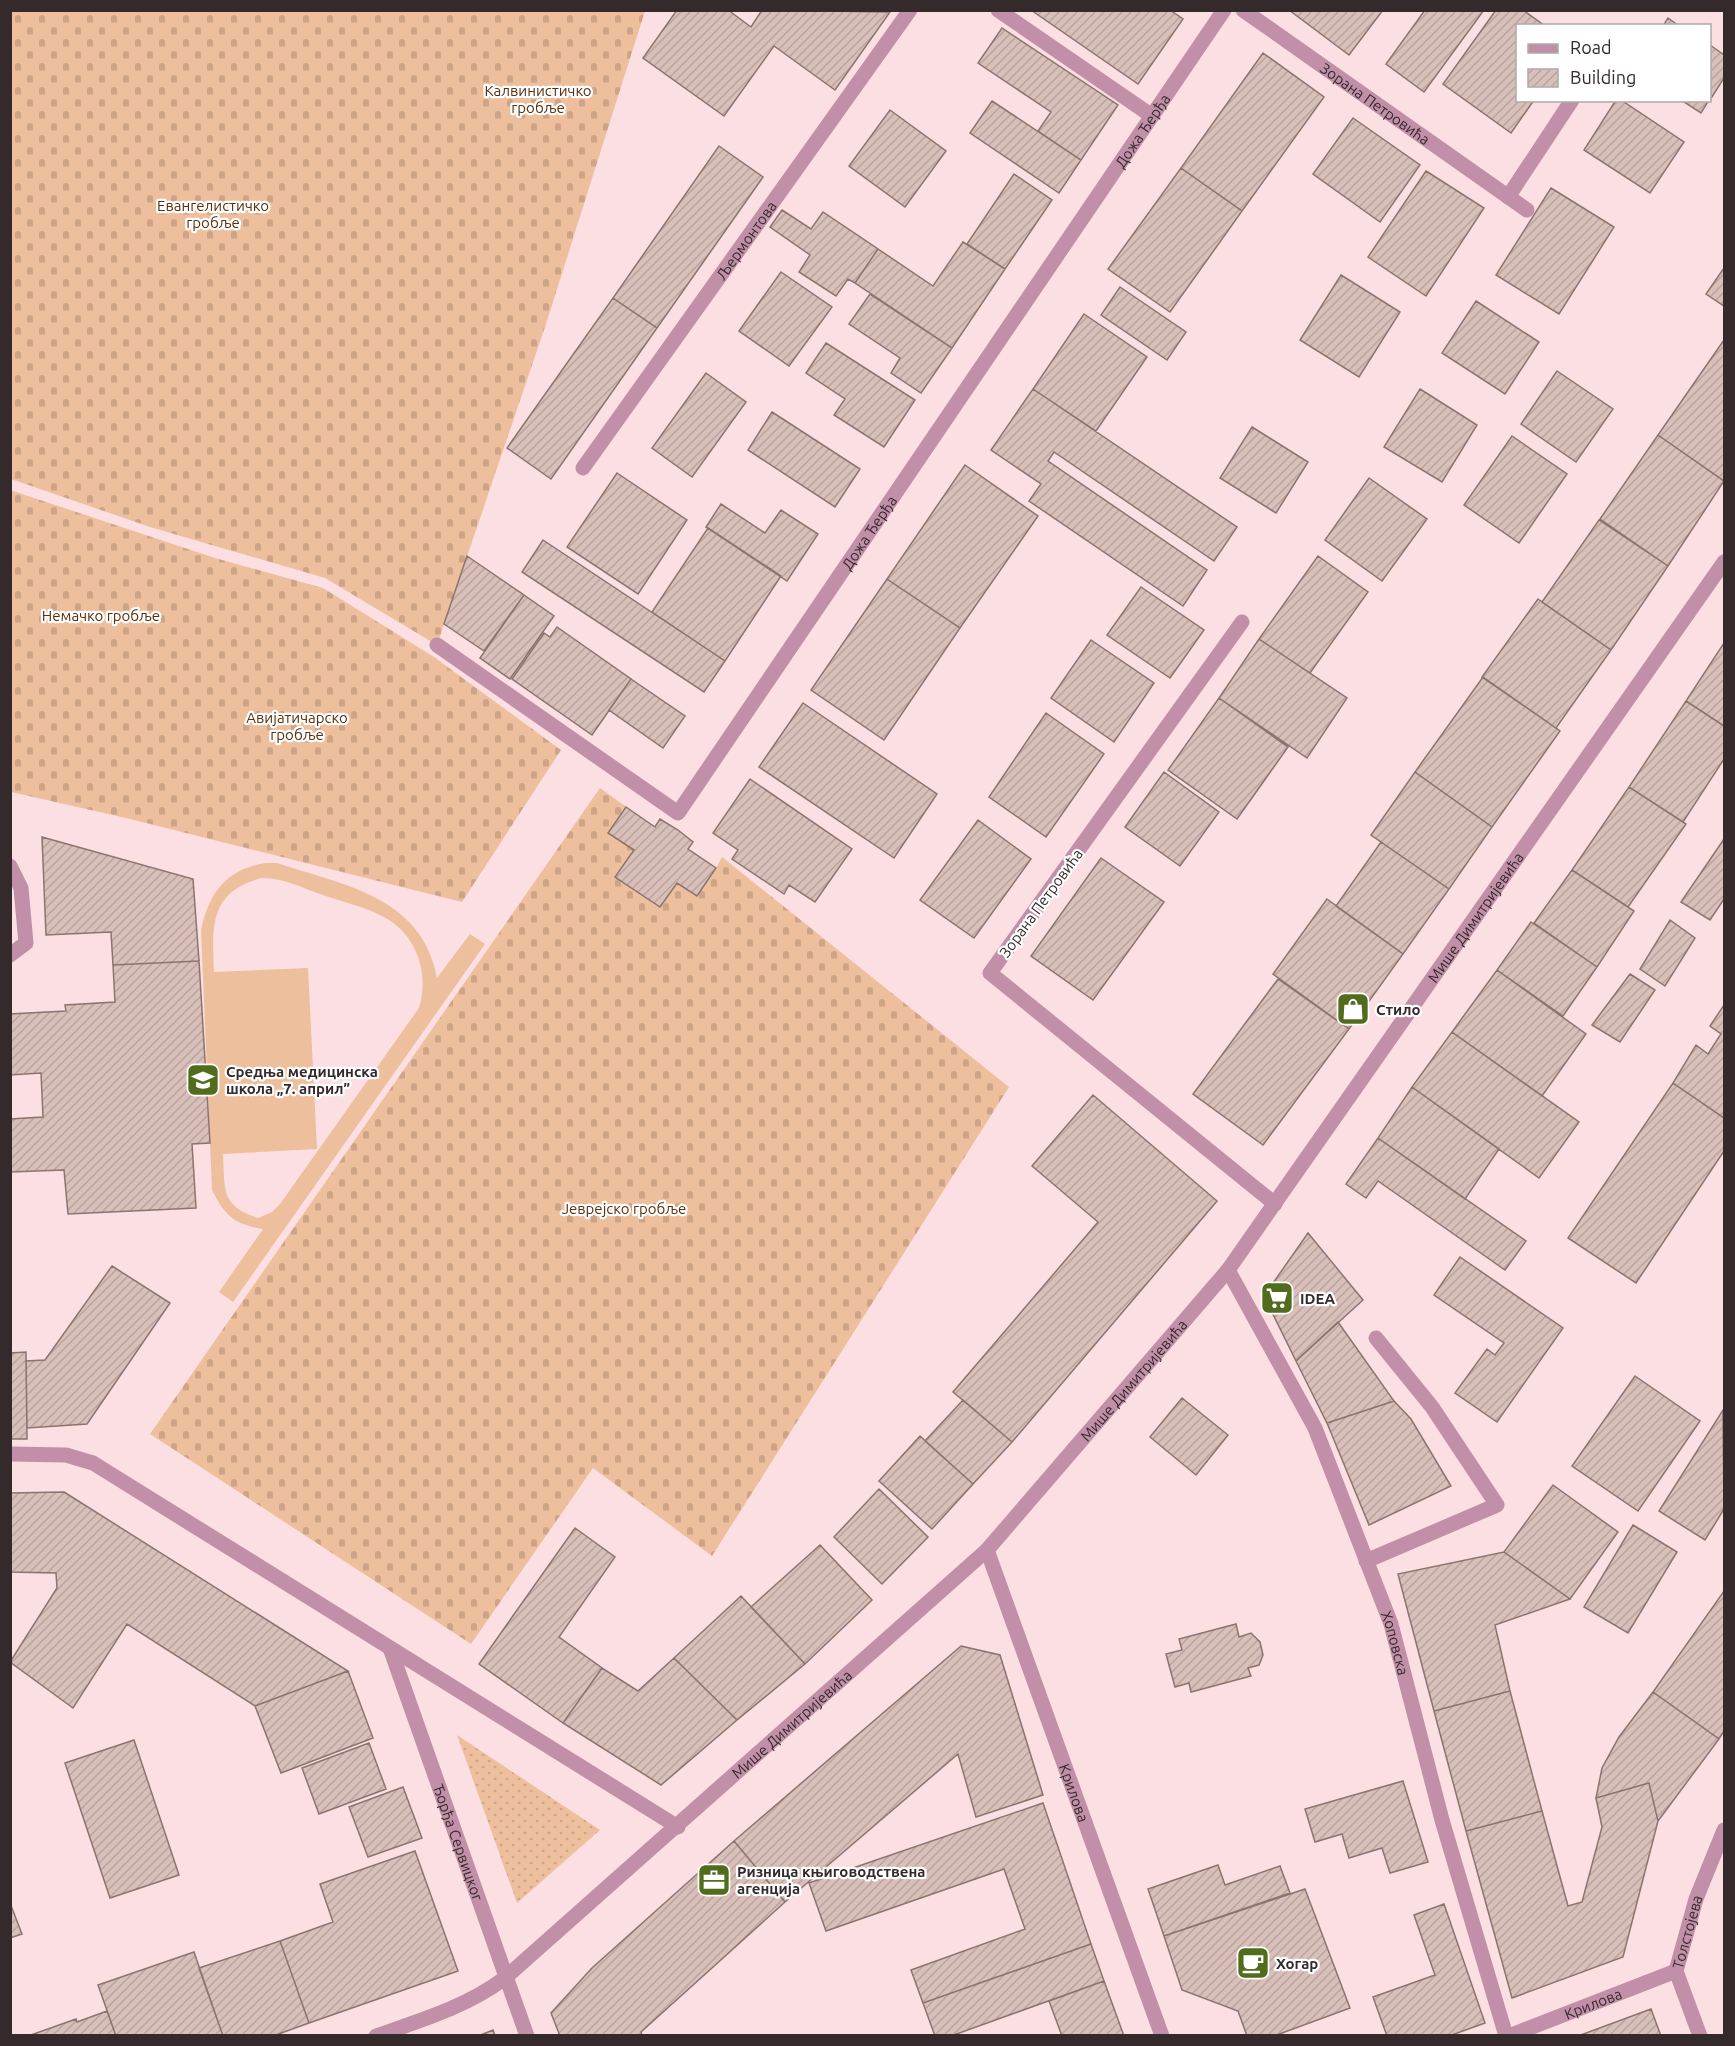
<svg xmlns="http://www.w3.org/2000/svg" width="1735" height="2046" viewBox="0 0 1735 2046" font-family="Ubuntu,sans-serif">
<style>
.grass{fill:url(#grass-dots)}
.cemetery{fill:url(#cemetery-stones)}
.garden{fill:#eebf9d;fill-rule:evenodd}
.building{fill:url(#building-hatch);stroke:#8b746e;stroke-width:1.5}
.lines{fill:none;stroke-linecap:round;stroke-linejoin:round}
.service{stroke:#c190a8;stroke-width:15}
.minor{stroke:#c190a8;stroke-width:15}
.labels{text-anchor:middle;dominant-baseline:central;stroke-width:4.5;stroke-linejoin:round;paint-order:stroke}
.park-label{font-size:15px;fill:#573110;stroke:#fff}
.street-label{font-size:15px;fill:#342a2b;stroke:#fff}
.poi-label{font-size:15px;font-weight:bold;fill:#342a2b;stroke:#fff;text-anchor:start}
</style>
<defs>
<pattern id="grass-dots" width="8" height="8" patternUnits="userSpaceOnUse" patternTransform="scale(1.5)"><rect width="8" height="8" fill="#eebf9d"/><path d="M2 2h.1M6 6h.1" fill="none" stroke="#cda487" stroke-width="1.8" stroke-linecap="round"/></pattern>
<pattern id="cemetery-stones" width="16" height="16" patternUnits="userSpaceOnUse" patternTransform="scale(1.5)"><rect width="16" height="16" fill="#eebf9d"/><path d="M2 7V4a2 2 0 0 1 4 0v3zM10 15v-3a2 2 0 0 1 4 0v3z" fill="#cda487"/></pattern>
<pattern id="building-hatch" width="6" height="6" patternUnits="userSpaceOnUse" patternTransform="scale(1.5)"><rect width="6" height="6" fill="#d9bfb9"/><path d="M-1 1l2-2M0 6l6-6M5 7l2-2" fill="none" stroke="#bba49f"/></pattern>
</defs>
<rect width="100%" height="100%" fill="#fbdfe2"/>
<path class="grass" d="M 457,1735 L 600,1830 L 517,1903 Z"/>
<path class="cemetery" d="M 11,11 L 645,11 L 546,324 L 437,645 L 325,578 L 150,527 L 11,479 Z
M 10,490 L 215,558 L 323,588 L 434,657 L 561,750 L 462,902 L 126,818 L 11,792 Z
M 600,788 L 654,827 L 660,819 L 693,842 L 688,849 L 716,868 L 722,857 L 1009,1087 L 712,1556 L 593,1468 L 471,1644 L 150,1434 Z"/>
<path class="garden" d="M 266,863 L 277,863 C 343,885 422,896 437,978 L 470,934 L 485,944 L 233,1302 L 219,1292 L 263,1229 C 234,1224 225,1216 212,1190 L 201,930 C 209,893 226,869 266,863 ZM 262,878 C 285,878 302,888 323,895 C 342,902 362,906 380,915 C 416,932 430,972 419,1008 L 280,1204 L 272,1212 L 258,1218 C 220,1206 225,1189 223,1154 L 317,1149 L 308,968 L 214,972 C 212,927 209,891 262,878 Z"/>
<path class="building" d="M 677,10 L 728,10 L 751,27 L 762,10 L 890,12 L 835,90 L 774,46 L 724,116 L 643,58 Z
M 1031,10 L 1170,10 L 1183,19 L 1138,84 Z
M 1289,10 L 1383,10 L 1349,55 Z
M 1425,10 L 1484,10 L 1424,92 L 1386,64 Z
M 1496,10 L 1523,10 L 1545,26 L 1518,26 L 1518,100 L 1534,100 L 1511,133 L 1443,84 Z
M 1668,18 L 1679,26 L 1663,26 Z
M 1002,28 L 1118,105 L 1081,160 L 1038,131 L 1051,112 L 978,63 Z
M 1710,45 L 1724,55 L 1724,78 L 1710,100 Z
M 1263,53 L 1324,97 L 1242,211 L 1181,168 Z
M 1616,100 L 1621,100 L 1684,142 L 1650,193 L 1584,150 Z
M 1681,100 L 1709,100 L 1701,113 Z
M 992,101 L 1081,160 L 1059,193 L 970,133 Z
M 890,110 L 946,151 L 905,207 L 849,166 Z
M 1353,118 L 1420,165 L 1380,222 L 1313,174 Z
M 719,146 L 763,177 L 657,328 L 613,298 Z
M 1181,168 L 1242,211 L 1170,312 L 1108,269 Z
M 1426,171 L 1484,208 L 1426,296 L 1368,257 Z
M 1014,174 L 1052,200 L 1005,269 L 967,244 Z
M 1551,188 L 1614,227 L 1559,314 L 1496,275 Z
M 782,210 L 811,229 L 823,212 L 878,249 L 855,283 L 848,279 L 836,296 L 799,272 L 810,255 L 770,227 Z
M 963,242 L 1005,269 L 952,348 L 855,283 L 878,249 L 933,286 Z
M 1724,268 L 1724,306 L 1706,294 Z
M 781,272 L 832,307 L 789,366 L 739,331 Z
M 1341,275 L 1400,312 L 1359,377 L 1300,340 Z
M 1120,287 L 1186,332 L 1167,360 L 1101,315 Z
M 870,294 L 952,348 L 921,393 L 891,373 L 900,358 L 849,324 Z
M 613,298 L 657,328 L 551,479 L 507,448 Z
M 1476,301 L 1539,342 L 1505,394 L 1442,353 Z
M 1084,314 L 1147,357 L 1096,431 L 1033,389 Z
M 1724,340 L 1724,481 L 1658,435 Z
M 826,343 L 915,400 L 884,447 L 834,415 L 845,399 L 806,373 Z
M 1557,371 L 1613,409 L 1576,462 L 1521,424 Z
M 706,373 L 746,402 L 692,477 L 652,448 Z
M 1033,389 L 1237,527 L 1214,561 L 1054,452 L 1048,461 L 1207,570 L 1183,606 L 1029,501 L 1041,484 L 991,450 Z
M 1420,389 L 1477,425 L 1442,482 L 1384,447 Z
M 772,412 L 860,469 L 835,507 L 748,450 Z
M 1252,427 L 1308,462 L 1276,513 L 1220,478 Z
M 1658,435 L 1724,481 L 1668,566 L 1600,519 Z
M 1512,436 L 1567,474 L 1519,543 L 1464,505 Z
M 965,465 L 1038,516 L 960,628 L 887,579 Z
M 617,473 L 687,520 L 638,594 L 567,547 Z
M 1369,478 L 1427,519 L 1382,581 L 1325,540 Z
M 721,504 L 765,533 L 781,510 L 818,534 L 787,581 L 706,527 Z
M 1599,520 L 1668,566 L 1611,650 L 1542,602 Z
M 708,528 L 781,576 L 725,661 L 652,612 Z
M 543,540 L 725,661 L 704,692 L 522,572 Z
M 467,556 L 524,595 L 484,651 L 444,624 Z
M 1318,556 L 1368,592 L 1310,673 L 1259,639 Z
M 887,579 L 960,628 L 884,740 L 811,690 Z
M 1141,587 L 1204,630 L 1170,678 L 1107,635 Z
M 524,595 L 554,616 L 510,679 L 480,658 Z
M 1538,599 L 1611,650 L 1556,728 L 1482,677 Z
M 557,627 L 631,679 L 592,735 L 512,679 L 544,633 L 550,637 Z
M 1259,639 L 1347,698 L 1307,758 L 1219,698 Z
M 1091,640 L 1154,683 L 1114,742 L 1051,698 Z
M 1724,643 L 1724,726 L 1686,701 Z
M 1483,677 L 1560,731 L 1492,827 L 1415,772 Z
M 631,679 L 685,716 L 663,748 L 609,710 Z
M 1219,698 L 1288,747 L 1237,819 L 1168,770 Z
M 1686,701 L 1724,726 L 1724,759 L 1683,822 L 1629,787 Z
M 803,703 L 937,794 L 894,858 L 759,767 Z
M 1046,713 L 1104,754 L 1046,837 L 989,797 Z
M 1164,772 L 1219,812 L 1180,866 L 1125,827 Z
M 1415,772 L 1492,827 L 1449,889 L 1371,835 Z
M 750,779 L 852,849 L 815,902 L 789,885 L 784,894 L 732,859 L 738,850 L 713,833 Z
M 1629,787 L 1686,824 L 1628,907 L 1572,870 Z
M 626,807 L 655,827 L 660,819 L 678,830 L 693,842 L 688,849 L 716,868 L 697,896 L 677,883 L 660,907 L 615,877 L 634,850 L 608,833 Z
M 978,820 L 1031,859 L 974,938 L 920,900 Z
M 42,837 L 193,879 L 199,961 L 113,965 L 111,932 L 46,935 Z
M 1724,839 L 1724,899 L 1710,920 L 1681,902 Z
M 1381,842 L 1449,889 L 1403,954 L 1336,906 Z
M 1101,858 L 1164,902 L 1093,1000 L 1031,956 Z
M 1572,870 L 1634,911 L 1597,967 L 1534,923 Z
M 1327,899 L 1403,954 L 1349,1029 L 1273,974 Z
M 1670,920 L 1695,938 L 1665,986 L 1640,969 Z
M 1531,922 L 1597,967 L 1563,1016 L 1497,970 Z
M 199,961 L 210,1143 L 192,1144 L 196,1208 L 68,1214 L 64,1170 L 10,1172 L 10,1119 L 43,1117 L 41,1073 L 10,1075 L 10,1014 L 66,1011 L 65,1005 L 115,1002 L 113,965 Z
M 1497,970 L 1586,1034 L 1542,1096 L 1452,1032 Z
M 1630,974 L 1655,990 L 1620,1042 L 1592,1025 Z
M 1278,979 L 1349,1029 L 1263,1145 L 1193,1094 Z
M 1724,1005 L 1724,1118 L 1673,1083 L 1696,1045 L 1708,1054 L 1721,1034 L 1710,1026 Z
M 1452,1032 L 1579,1122 L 1539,1178 L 1412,1087 Z
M 1673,1083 L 1724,1118 L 1724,1151 L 1636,1283 L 1568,1238 Z
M 1412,1087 L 1499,1149 L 1465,1199 L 1378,1138 Z
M 1093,1095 L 1217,1201 L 1012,1442 L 953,1392 L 1098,1222 L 1032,1166 Z
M 1378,1138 L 1526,1241 L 1505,1270 L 1378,1181 L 1366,1198 L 1346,1184 Z
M 1308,1233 L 1363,1300 L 1296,1361 L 1264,1296 Z
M 1460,1257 L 1563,1328 L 1497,1422 L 1455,1393 L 1487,1349 L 1495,1355 L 1504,1343 L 1434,1295 Z
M 112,1266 L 170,1303 L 87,1424 L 27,1428 L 26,1361 L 45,1360 Z
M 1338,1322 L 1394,1401 L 1327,1423 L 1296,1361 Z
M 26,1352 L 27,1439 L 10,1439 L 10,1353 Z
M 1635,1376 L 1700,1421 L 1638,1511 L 1572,1466 Z
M 1182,1398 L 1228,1435 L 1196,1475 L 1150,1437 Z
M 963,1400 L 1012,1442 L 973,1484 L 925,1441 Z
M 1394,1401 L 1411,1419 L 1451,1486 L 1369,1525 L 1327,1423 Z
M 1723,1410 L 1724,1509 L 1705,1540 L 1659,1511 Z
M 920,1436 L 973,1484 L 932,1529 L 879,1481 Z
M 1553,1485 L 1618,1532 L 1570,1599 L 1504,1552 Z
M 879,1489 L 928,1537 L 882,1584 L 834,1537 Z
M 64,1492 L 348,1671 L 255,1706 L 127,1624 L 73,1708 L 10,1662 L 57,1588 L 56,1573 L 10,1572 L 10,1493 Z
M 1633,1525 L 1677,1552 L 1628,1633 L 1584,1607 Z
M 575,1528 L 615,1557 L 559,1637 L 602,1668 L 563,1723 L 479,1664 Z
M 820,1545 L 872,1600 L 805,1664 L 751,1607 Z
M 1504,1552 L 1570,1599 L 1495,1625 L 1510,1691 L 1434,1711 L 1398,1574 Z
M 1724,1591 L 1724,1731 L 1719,1739 L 1653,1692 Z
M 741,1596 L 805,1664 L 737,1720 L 674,1658 Z
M 1236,1624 L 1239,1637 L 1251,1633 L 1260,1642 L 1263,1655 L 1259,1665 L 1248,1668 L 1251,1676 L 1191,1692 L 1189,1683 L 1175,1687 L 1166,1654 L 1182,1650 L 1179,1639 Z
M 961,1646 L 1000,1655 L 1043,1795 L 976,1817 L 958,1754 L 785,1902 L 734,1841 Z
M 674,1658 L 737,1720 L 661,1785 L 563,1723 L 602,1668 L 638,1691 Z
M 348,1671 L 373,1738 L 281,1773 L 255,1706 Z
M 1510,1691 L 1542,1811 L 1466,1831 L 1434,1711 Z
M 1653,1692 L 1719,1739 L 1658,1821 L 1649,1783 L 1596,1798 L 1602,1768 L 1619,1737 Z
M 134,1740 L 179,1875 L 110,1898 L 65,1763 Z
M 369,1743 L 386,1789 L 319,1814 L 302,1768 Z
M 1403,1781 L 1428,1862 L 1390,1873 L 1382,1848 L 1349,1858 L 1342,1834 L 1315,1842 L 1305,1809 Z
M 1649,1783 L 1658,1821 L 1623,1957 L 1512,1998 L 1466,1831 L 1542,1811 L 1568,1906 L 1582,1902 L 1602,1827 L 1596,1798 Z
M 403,1787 L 422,1838 L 368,1857 L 349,1807 Z
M 1043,1803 L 1091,1944 L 923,2003 L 911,1970 L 1025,1929 L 1004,1869 L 826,1931 L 809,1883 Z
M 734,1841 L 785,1902 L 641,2032 L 642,2036 L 560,2036 L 551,2013 L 592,1968 Z
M 415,1851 L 458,1971 L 309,2023 L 280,1941 L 333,1922 L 320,1884 Z
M 1218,1865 L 1225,1885 L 1280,1866 L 1290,1893 L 1164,1936 L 1148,1889 Z
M 1305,1889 L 1350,2008 L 1274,2036 L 1247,2036 L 1238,2011 L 1182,1990 L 1164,1936 Z
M 10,1903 L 22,1934 L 10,1938 Z
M 1444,1904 L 1485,2023 L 1449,2036 L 1387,2036 L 1373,1997 L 1435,1975 L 1414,1915 Z
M 280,1941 L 309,2023 L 273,2036 L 223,2036 L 199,1968 Z
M 1091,1944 L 1104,1981 L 951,2036 L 935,2036 L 923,2003 Z
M 194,1952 L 223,2036 L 116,2036 L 98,1985 Z
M 1104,1981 L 1124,2036 L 1062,2036 L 1049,2001 Z
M 1651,2009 L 1661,2036 L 1578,2036 Z
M 107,2011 L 116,2036 L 28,2036 L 76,2019 L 77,2022 Z
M 493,2030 L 495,2036 L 478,2036 Z"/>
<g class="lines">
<path class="service" d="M 1508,197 L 1572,100
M 10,866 L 21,888 L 26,943 L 10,955
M 1366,1561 L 1497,1505 L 1432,1407 L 1376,1338"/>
<g class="minor">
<path d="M 998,10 L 1152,116"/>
<path id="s1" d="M 1243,10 L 1527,210"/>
<path id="s2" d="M 583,468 L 910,10"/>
<path d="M 1242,622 L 990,973 L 1275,1204"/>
<path id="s3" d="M 437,645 L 678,813 L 1224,10"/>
<path id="s4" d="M 1228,1270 L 1315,1428 L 1391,1624 L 1442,1820 L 1506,2036"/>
<path d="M 10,1454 L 66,1455 L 93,1463 L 678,1827"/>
<path id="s5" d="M 987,1550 L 1162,2036"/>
<path id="s6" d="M 390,1648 L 527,2036"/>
<path id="s7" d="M 376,2036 C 422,2020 466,2007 505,1978 L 987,1550 L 1228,1270 L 1724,562"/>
<path id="s8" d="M 1509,2036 L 1676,1971"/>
<path id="s9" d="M 1700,2036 L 1676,1971 L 1696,1899 L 1724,1830"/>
</g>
</g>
<defs>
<g id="shop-square" transform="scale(1.725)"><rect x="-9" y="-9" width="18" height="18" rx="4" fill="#526c1e" stroke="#fff"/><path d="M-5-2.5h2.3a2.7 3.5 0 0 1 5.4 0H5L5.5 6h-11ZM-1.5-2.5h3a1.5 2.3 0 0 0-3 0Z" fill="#fff"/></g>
<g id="school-square" transform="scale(1.725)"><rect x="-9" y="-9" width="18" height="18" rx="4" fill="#526c1e" stroke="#fff"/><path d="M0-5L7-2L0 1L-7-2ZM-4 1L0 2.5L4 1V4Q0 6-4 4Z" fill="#fff"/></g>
<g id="supermarket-square" transform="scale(1.725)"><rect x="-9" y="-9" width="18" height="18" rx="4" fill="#526c1e" stroke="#fff"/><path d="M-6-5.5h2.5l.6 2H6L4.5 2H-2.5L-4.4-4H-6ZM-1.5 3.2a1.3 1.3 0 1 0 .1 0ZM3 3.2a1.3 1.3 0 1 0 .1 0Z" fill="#fff"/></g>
<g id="office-square" transform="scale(1.725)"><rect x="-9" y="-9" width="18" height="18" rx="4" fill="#526c1e" stroke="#fff"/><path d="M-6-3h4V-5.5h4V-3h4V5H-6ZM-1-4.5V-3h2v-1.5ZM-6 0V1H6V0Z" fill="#fff"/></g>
<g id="cafe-square" transform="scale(1.725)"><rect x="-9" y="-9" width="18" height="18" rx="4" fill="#526c1e" stroke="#fff"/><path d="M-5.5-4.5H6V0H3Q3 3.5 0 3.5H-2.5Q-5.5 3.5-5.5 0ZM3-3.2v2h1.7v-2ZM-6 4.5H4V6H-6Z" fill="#fff"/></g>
</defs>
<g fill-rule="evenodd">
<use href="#shop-square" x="1353" y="1009"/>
<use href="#school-square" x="203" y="1080"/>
<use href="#supermarket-square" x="1277" y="1298"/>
<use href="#office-square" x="714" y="1880"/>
<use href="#cafe-square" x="1253" y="1963"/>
</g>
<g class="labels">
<g class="park-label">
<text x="538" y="90">Калвинистичко<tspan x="538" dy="17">гробље</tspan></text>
<text x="213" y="205">Евангелистичко<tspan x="213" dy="17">гробље</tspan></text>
<text x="101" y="615">Немачко гробље</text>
<text x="297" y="717">Авијатичарско<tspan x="297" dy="17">гробље</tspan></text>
<text x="624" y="1208">Јеврејско гробље</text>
</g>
<g class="street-label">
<text stroke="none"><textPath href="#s1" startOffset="162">Зорана Петровића</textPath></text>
<text stroke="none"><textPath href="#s3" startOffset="1119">Дожа Ђерђа</textPath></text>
<text stroke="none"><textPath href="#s2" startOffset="280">Љермонтова</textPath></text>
<text stroke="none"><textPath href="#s3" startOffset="633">Дожа Ђерђа</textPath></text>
<text transform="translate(1041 903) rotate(-54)">Зорана Петровића</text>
<text stroke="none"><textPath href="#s7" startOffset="1587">Мише Димитријевића</textPath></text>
<text stroke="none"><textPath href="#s7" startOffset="1011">Мише Димитријевића</textPath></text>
<text stroke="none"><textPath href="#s4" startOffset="410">Хоповска</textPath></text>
<text stroke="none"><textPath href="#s7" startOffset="525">Мише Димитријевића</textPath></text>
<text stroke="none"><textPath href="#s5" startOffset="258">Крилова</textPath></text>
<text stroke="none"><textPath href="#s6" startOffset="206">Ђорђа Сервицког</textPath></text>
<text stroke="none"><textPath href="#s9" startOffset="110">Толстојева</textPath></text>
<text stroke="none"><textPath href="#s8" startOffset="90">Крилова</textPath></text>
</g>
<g class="poi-label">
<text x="1376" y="1009">Стило</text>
<text x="226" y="1071">Средња медицинска<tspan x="226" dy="17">школа „7. април”</tspan></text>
<text x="1300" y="1298">IDEA</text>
<text x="737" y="1871">Ризница књиговодствена<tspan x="737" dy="17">агенција</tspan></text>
<text x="1276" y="1963">Хогар</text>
</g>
</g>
<rect width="1735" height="2046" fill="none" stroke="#342a2b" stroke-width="24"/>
<rect x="1516" y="24" width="195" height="78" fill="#ffffff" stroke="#aeaaaa" stroke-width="1.5"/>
<rect x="1528" y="44" width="30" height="9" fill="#c190a8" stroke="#aeaaaa" stroke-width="1.5"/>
<text x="1570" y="54" font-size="18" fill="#342a2b">Road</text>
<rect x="1528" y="69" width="30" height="18" fill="url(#building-hatch)" stroke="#aeaaaa" stroke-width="1.5"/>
<text x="1570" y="84" font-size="18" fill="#342a2b">Building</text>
</svg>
